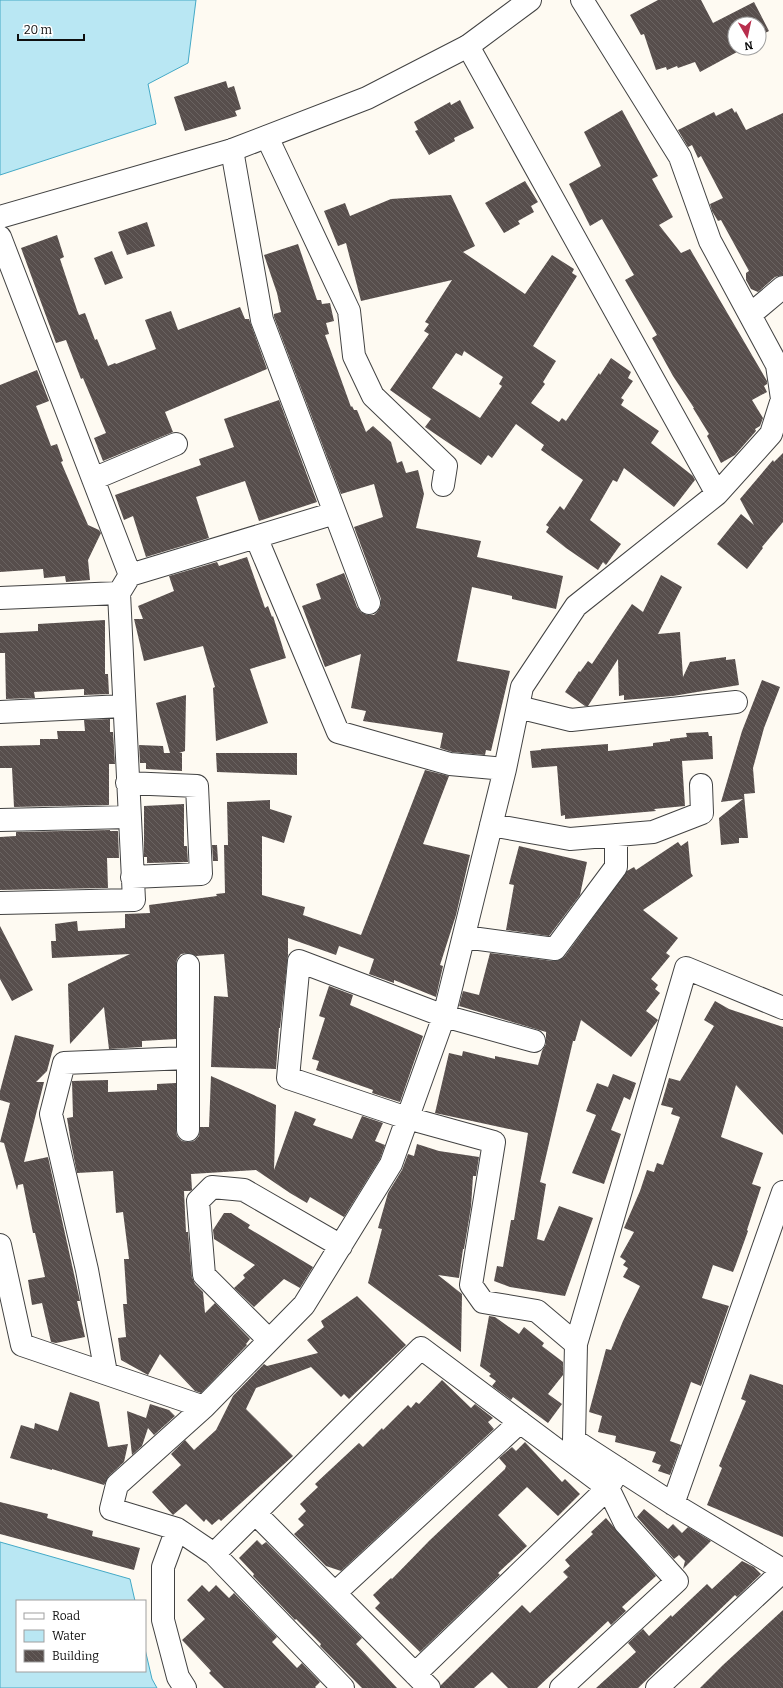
<svg xmlns="http://www.w3.org/2000/svg" width="783" height="1688" viewBox="0 0 783 1688" font-family="Bitter,serif">
<style>
.water{fill:#b9e7f3;stroke:#44a9c6}
.building{fill:url(#building-back-hatch);fill-rule:evenodd}
.lines{fill:none;stroke-linecap:round;stroke-linejoin:round}
.minor-casing{stroke:#424242;stroke-width:24}
.tertiary-casing{stroke:#424242;stroke-width:24}
.minor{stroke:#fff;stroke-width:22}
.tertiary{stroke:#fff;stroke-width:22}
</style>
<defs>
<pattern id="building-back-hatch" width="6" height="6" patternUnits="userSpaceOnUse"><rect width="6" height="6" fill="#574e4c"/><path d="M-1 5l2 2M0 0l6 6M5-1l2 2" fill="none" stroke="#6a6361"/></pattern>
</defs>
<rect width="100%" height="100%" fill="#fefaf2"/>
<path class="water" d="M 0,0 L 196,0 L 188,63 L 148,84 L 156,124 L 0,175 Z
M 0,1542 L 130,1579 L 135,1601 L 17,1601 L 17,1671 L 145,1671 L 145,1649 L 152,1679 L 157,1688 L 0,1688 Z"/>
<path class="building" d="M 658,0 L 701,0 L 713,23 L 754,2 L 769,31 L 759,36 L 759,24 L 735,24 L 735,48 L 737,48 L 736,49 L 737,52 L 700,72 L 695,62 L 678,68 L 677,66 L 667,70 L 666,67 L 656,70 L 644,34 L 641,35 L 630,15 Z
M 226,81 L 228,88 L 234,86 L 241,109 L 235,111 L 237,116 L 185,131 L 174,97 Z
M 460,100 L 474,128 L 454,138 L 455,141 L 429,155 L 415,131 L 418,130 L 414,122 L 450,102 L 451,105 Z
M 732,108 L 735,113 L 736,111 L 746,130 L 783,113 L 783,275 L 775,277 L 758,292 L 751,289 L 746,280 L 746,273 L 749,271 L 721,220 L 718,221 L 712,211 L 710,204 L 723,198 L 701,156 L 698,158 L 692,145 L 688,147 L 678,130 L 714,112 L 716,116 Z
M 622,110 L 658,176 L 652,179 L 673,217 L 659,225 L 681,253 L 690,249 L 767,381 L 767,384 L 764,386 L 767,392 L 752,400 L 763,418 L 760,426 L 755,429 L 756,431 L 735,455 L 721,463 L 707,436 L 709,434 L 693,408 L 694,408 L 673,376 L 652,338 L 657,335 L 625,280 L 634,275 L 602,219 L 590,226 L 569,184 L 601,166 L 584,132 Z
M 525,181 L 538,202 L 531,206 L 534,212 L 518,221 L 520,224 L 504,233 L 485,203 Z
M 451,195 L 475,246 L 463,252 L 525,294 L 552,255 L 574,269 L 572,273 L 577,276 L 533,346 L 556,361 L 543,382 L 545,384 L 531,403 L 559,422 L 562,418 L 566,421 L 599,373 L 600,375 L 611,358 L 631,372 L 628,378 L 633,381 L 621,398 L 624,400 L 621,405 L 659,431 L 651,443 L 693,476 L 695,480 L 674,507 L 624,468 L 617,482 L 613,480 L 590,520 L 621,544 L 606,565 L 603,562 L 598,570 L 566,548 L 546,532 L 549,527 L 546,525 L 560,506 L 564,510 L 583,480 L 541,450 L 544,445 L 516,424 L 492,458 L 488,455 L 481,465 L 425,427 L 431,419 L 390,390 L 429,334 L 424,331 L 429,324 L 425,322 L 452,280 L 361,301 L 346,243 L 338,246 L 324,211 L 345,203 L 350,216 L 391,199 ZM 464,351 L 503,377 L 499,384 L 502,386 L 480,418 L 432,388 L 456,353 L 462,356 Z
M 147,222 L 155,246 L 127,255 L 118,232 Z
M 57,235 L 64,257 L 60,259 L 77,310 L 79,315 L 85,313 L 95,340 L 97,339 L 108,366 L 115,363 L 116,364 L 156,349 L 145,320 L 171,311 L 178,330 L 240,307 L 245,319 L 249,319 L 267,369 L 165,412 L 173,432 L 103,461 L 94,438 L 106,433 L 83,378 L 81,379 L 66,340 L 56,343 L 21,248 Z
M 298,244 L 317,300 L 321,300 L 322,304 L 330,303 L 334,321 L 326,323 L 329,334 L 325,335 L 351,407 L 352,406 L 354,410 L 357,410 L 366,432 L 373,426 L 391,442 L 397,463 L 402,461 L 406,473 L 418,470 L 424,494 L 416,528 L 481,541 L 477,557 L 563,576 L 556,609 L 512,599 L 512,596 L 472,587 L 457,661 L 510,671 L 491,751 L 486,750 L 485,755 L 452,752 L 440,748 L 443,733 L 363,721 L 366,711 L 351,708 L 361,654 L 325,667 L 302,606 L 321,599 L 316,584 L 344,573 L 357,607 L 361,612 L 367,615 L 374,615 L 378,611 L 381,605 L 381,599 L 354,527 L 383,517 L 374,484 L 341,494 L 274,317 L 274,314 L 281,312 L 277,293 L 264,255 Z
M 112,251 L 123,278 L 105,285 L 94,258 Z
M 37,370 L 49,401 L 36,406 L 51,446 L 57,444 L 63,461 L 61,462 L 88,525 L 99,530 L 101,533 L 88,560 L 90,580 L 66,582 L 65,576 L 44,578 L 43,569 L 0,572 L 0,385 Z
M 279,400 L 317,502 L 259,521 L 245,481 L 196,497 L 209,538 L 146,557 L 133,516 L 124,520 L 115,495 L 201,465 L 199,459 L 234,447 L 224,419 Z
M 783,453 L 783,522 L 762,547 L 763,548 L 747,569 L 717,544 L 741,514 L 754,525 L 740,499 L 773,460 L 774,462 Z
M 247,557 L 265,608 L 268,606 L 272,617 L 273,616 L 286,658 L 250,669 L 268,723 L 216,741 L 213,688 L 215,687 L 203,646 L 144,661 L 134,619 L 143,619 L 138,606 L 174,591 L 169,576 L 217,562 L 219,566 Z
M 661,575 L 682,587 L 658,634 L 680,632 L 683,677 L 690,662 L 726,657 L 726,660 L 735,659 L 739,685 L 673,696 L 624,700 L 624,695 L 619,696 L 618,659 L 588,706 L 585,706 L 565,692 L 579,671 L 580,672 L 588,661 L 592,664 L 632,604 L 643,612 Z
M 105,620 L 105,674 L 108,674 L 109,694 L 84,695 L 84,689 L 34,692 L 35,698 L 6,699 L 5,653 L 0,653 L 0,633 L 38,631 L 38,624 Z
M 762,680 L 780,687 L 764,728 L 753,768 L 755,793 L 744,794 L 748,838 L 739,838 L 739,843 L 721,845 L 719,818 L 743,799 L 721,802 L 742,731 Z
M 186,695 L 185,751 L 179,753 L 182,753 L 182,771 L 146,769 L 146,763 L 140,763 L 139,745 L 163,746 L 164,753 L 170,753 L 156,703 Z
M 110,719 L 110,732 L 113,732 L 115,764 L 109,764 L 109,805 L 14,807 L 12,768 L 0,768 L 0,746 L 40,745 L 40,739 L 58,739 L 57,731 L 85,731 L 84,720 Z
M 708,732 L 709,736 L 712,736 L 713,759 L 682,761 L 685,806 L 654,809 L 656,811 L 565,819 L 565,815 L 561,816 L 557,766 L 532,768 L 530,751 L 541,750 L 541,749 L 608,744 L 608,751 L 653,746 L 653,743 L 670,741 L 670,739 L 687,737 L 686,733 Z
M 216,753 L 297,753 L 297,775 L 217,772 Z
M 425,770 L 449,776 L 423,844 L 470,855 L 456,915 L 440,965 L 443,966 L 436,997 L 394,980 L 394,983 L 369,974 L 374,959 L 339,946 L 336,955 L 288,938 L 288,955 L 280,1028 L 279,1028 L 276,1069 L 211,1067 L 214,996 L 228,997 L 224,954 L 196,956 L 188,953 L 181,954 L 177,959 L 176,965 L 176,1039 L 142,1041 L 142,1047 L 109,1049 L 104,1007 L 70,1044 L 68,984 L 130,954 L 52,958 L 51,941 L 56,941 L 55,924 L 77,921 L 78,931 L 125,928 L 125,914 L 150,913 L 149,905 L 217,896 L 216,894 L 225,893 L 224,845 L 228,845 L 227,802 L 270,800 L 270,809 L 292,816 L 284,843 L 262,836 L 262,895 L 305,907 L 303,915 L 361,935 Z
M 184,804 L 184,846 L 187,846 L 188,862 L 147,863 L 147,857 L 144,857 L 144,806 Z
M 110,830 L 110,831 L 118,831 L 119,858 L 107,858 L 108,888 L 0,890 L 0,837 L 16,836 L 16,832 Z
M 688,841 L 691,873 L 693,876 L 643,910 L 678,938 L 666,953 L 670,956 L 651,979 L 658,985 L 655,989 L 660,993 L 646,1011 L 658,1020 L 631,1057 L 581,1020 L 575,1041 L 573,1041 L 540,1182 L 546,1184 L 537,1239 L 544,1241 L 559,1206 L 593,1218 L 565,1296 L 510,1287 L 494,1281 L 497,1266 L 503,1267 L 511,1220 L 514,1220 L 528,1133 L 435,1113 L 449,1053 L 462,1056 L 463,1051 L 495,1059 L 495,1056 L 538,1065 L 542,1051 L 546,1044 L 546,1032 L 459,1006 L 463,991 L 479,995 L 490,953 L 553,961 L 560,960 L 565,956 L 627,871 L 634,867 L 636,870 L 678,842 L 681,846 Z
M 212,845 L 217,845 L 218,861 L 213,861 Z
M 519,846 L 587,862 L 580,895 L 549,936 L 506,930 L 514,885 L 509,884 Z
M 0,926 L 33,990 L 12,1001 L 0,979 Z
M 329,986 L 353,995 L 350,1005 L 423,1036 L 400,1102 L 372,1093 L 373,1090 L 316,1070 L 319,1061 L 312,1059 L 325,1018 L 319,1016 Z
M 715,1001 L 729,1009 L 783,1027 L 783,1135 L 736,1085 L 721,1137 L 763,1153 L 752,1184 L 761,1187 L 747,1230 L 748,1231 L 735,1267 L 733,1272 L 713,1265 L 702,1298 L 729,1306 L 701,1386 L 691,1382 L 670,1441 L 681,1445 L 670,1475 L 658,1471 L 661,1465 L 652,1462 L 656,1452 L 615,1442 L 616,1436 L 598,1432 L 602,1416 L 589,1412 L 606,1349 L 611,1350 L 623,1321 L 640,1286 L 623,1277 L 628,1268 L 623,1265 L 626,1261 L 620,1257 L 634,1232 L 624,1228 L 640,1191 L 647,1170 L 654,1172 L 657,1163 L 663,1165 L 680,1117 L 671,1114 L 673,1108 L 661,1105 L 669,1078 L 680,1081 L 714,1026 L 704,1020 Z
M 15,1035 L 54,1045 L 47,1071 L 36,1082 L 44,1082 L 24,1162 L 48,1157 L 80,1301 L 77,1301 L 85,1337 L 56,1343 L 51,1342 L 42,1303 L 32,1305 L 28,1280 L 45,1277 L 35,1233 L 33,1233 L 23,1184 L 18,1185 L 17,1190 L 4,1143 L 0,1142 L 10,1103 L 0,1100 L 0,1091 Z
M 613,1074 L 636,1083 L 630,1100 L 624,1097 L 611,1130 L 621,1134 L 604,1184 L 572,1173 L 596,1115 L 586,1111 L 597,1083 L 608,1087 Z
M 211,1076 L 276,1105 L 274,1170 L 295,1111 L 316,1119 L 313,1125 L 352,1139 L 362,1116 L 383,1123 L 375,1141 L 385,1145 L 380,1159 L 344,1217 L 310,1197 L 307,1203 L 290,1193 L 256,1170 L 191,1174 L 192,1190 L 190,1191 L 184,1191 L 186,1232 L 188,1232 L 192,1277 L 195,1284 L 203,1292 L 205,1313 L 215,1303 L 250,1339 L 246,1344 L 247,1345 L 201,1393 L 195,1391 L 160,1354 L 148,1375 L 121,1360 L 118,1338 L 126,1337 L 123,1304 L 127,1304 L 124,1259 L 129,1259 L 123,1212 L 116,1213 L 113,1171 L 77,1173 L 71,1143 L 67,1118 L 73,1117 L 72,1081 L 108,1080 L 108,1092 L 157,1090 L 157,1084 L 176,1083 L 176,1130 L 177,1136 L 182,1141 L 188,1142 L 194,1141 L 199,1136 L 200,1127 L 209,1127 Z
M 417,1144 L 439,1151 L 479,1157 L 476,1176 L 473,1176 L 471,1207 L 464,1249 L 463,1249 L 459,1278 L 438,1275 L 462,1294 L 461,1352 L 368,1283 L 382,1229 L 378,1228 L 388,1193 L 402,1170 L 408,1154 L 414,1156 Z
M 224,1213 L 231,1213 L 250,1225 L 248,1228 L 313,1267 L 300,1288 L 284,1279 L 254,1307 L 234,1288 L 245,1278 L 243,1275 L 255,1265 L 214,1239 L 213,1230 Z
M 357,1296 L 406,1345 L 349,1399 L 344,1394 L 341,1397 L 311,1367 L 256,1388 L 246,1409 L 293,1456 L 221,1521 L 219,1519 L 212,1525 L 206,1519 L 204,1522 L 186,1504 L 173,1515 L 152,1492 L 181,1465 L 171,1454 L 185,1440 L 194,1450 L 216,1430 L 233,1396 L 264,1364 L 267,1366 L 318,1353 L 307,1340 L 324,1327 L 321,1321 Z
M 489,1316 L 495,1317 L 519,1334 L 524,1327 L 544,1343 L 542,1346 L 563,1362 L 563,1375 L 548,1394 L 562,1404 L 548,1423 L 513,1397 L 511,1400 L 492,1386 L 496,1381 L 489,1376 L 491,1374 L 480,1366 Z
M 750,1374 L 783,1385 L 783,1537 L 707,1505 L 722,1468 L 719,1466 L 746,1401 L 741,1399 Z
M 442,1380 L 471,1408 L 475,1404 L 493,1418 L 488,1422 L 494,1429 L 341,1571 L 326,1566 L 294,1534 L 304,1525 L 298,1519 L 306,1511 L 300,1504 L 318,1487 L 315,1484 L 359,1443 L 363,1447 L 382,1428 L 383,1430 L 408,1405 L 411,1408 L 416,1402 L 419,1404 Z
M 70,1392 L 99,1402 L 108,1447 L 128,1444 L 124,1462 L 109,1476 L 104,1485 L 52,1469 L 52,1470 L 10,1458 L 21,1425 L 34,1429 L 35,1423 L 58,1431 Z
M 150,1404 L 169,1410 L 175,1416 L 154,1435 L 148,1428 L 142,1446 L 132,1455 L 127,1411 L 146,1418 Z
M 525,1442 L 562,1482 L 565,1479 L 580,1494 L 558,1516 L 527,1487 L 498,1515 L 527,1546 L 498,1573 L 500,1575 L 420,1652 L 375,1608 L 380,1603 L 373,1595 L 391,1578 L 392,1579 L 429,1541 L 505,1469 L 506,1466 L 499,1458 L 512,1447 L 516,1451 Z
M 0,1502 L 48,1514 L 47,1518 L 93,1531 L 92,1536 L 140,1548 L 134,1570 L 0,1534 Z
M 644,1509 L 668,1529 L 673,1524 L 682,1533 L 688,1527 L 711,1541 L 683,1569 L 685,1561 L 679,1555 L 674,1559 L 637,1517 Z
M 606,1518 L 656,1576 L 622,1607 L 626,1611 L 611,1625 L 608,1621 L 537,1688 L 508,1688 L 492,1672 L 474,1688 L 441,1688 L 441,1685 L 522,1605 L 530,1613 L 568,1577 L 563,1572 L 570,1566 L 565,1560 L 593,1534 L 591,1532 Z
M 257,1540 L 262,1545 L 266,1542 L 362,1638 L 356,1644 L 397,1688 L 362,1688 L 320,1646 L 321,1644 L 296,1619 L 295,1620 L 253,1576 L 254,1574 L 239,1558 Z
M 742,1561 L 754,1567 L 761,1574 L 737,1597 L 735,1595 L 638,1688 L 596,1688 L 636,1652 L 628,1643 L 643,1629 L 649,1636 L 671,1615 L 672,1617 L 707,1584 L 712,1589 Z
M 202,1585 L 209,1592 L 216,1585 L 229,1598 L 234,1593 L 277,1637 L 272,1642 L 297,1668 L 302,1663 L 320,1682 L 315,1687 L 316,1688 L 224,1688 L 209,1673 L 211,1671 L 182,1640 L 205,1619 L 187,1600 Z
M 783,1610 L 783,1688 L 700,1688 L 723,1665 Z"/>
<g class="lines">
<g class="minor-casing">
<path id="minor" d="M 582,0 L 680,157 L 710,241 L 777,365 L 782,399 L 771,434 L 717,494
M 468,46 L 717,494 L 576,606 L 522,687 L 505,769
M 267,137 L 349,311 L 354,356 L 373,396 L 446,466 L 443,485
M 0,237 L 130,575 L 119,593 L 134,900 L 0,903
M 751,314 L 783,287
M 93,479 L 176,444
M 335,513 L 369,603
M 130,575 L 335,513 L 262,320 L 232,150
M 0,598 L 119,593
M 518,707 L 571,720 L 736,702
M 0,712 L 123,706
M 127,783 L 197,786 L 201,874 L 132,877
M 0,820 L 129,817
M 491,825 L 570,839 L 653,832 L 702,813 L 701,785
M 464,937 L 555,949 L 616,867 L 616,835
M 188,965 L 188,1130
M 534,1041 L 444,1016 L 299,961 L 288,1078 L 407,1118 L 494,1142 L 471,1285 L 483,1302 L 537,1311 L 576,1344 L 574,1440 L 673,1504 L 783,1570
M 0,1245 L 22,1345 L 204,1407 L 117,1485 L 111,1509 L 177,1529 L 214,1554 L 343,1688
M 269,1340 L 204,1275 L 198,1201 L 212,1187 L 244,1190 L 341,1246
M 576,1344 L 686,968 L 783,1008
M 106,1373 L 87,1270 L 51,1114 L 64,1063 L 188,1058
M 204,1407 L 304,1305 L 391,1164 L 444,1016 L 505,769 L 450,764 L 338,732 L 256,537
M 673,1504 L 783,1192
M 255,1513 L 429,1688
M 177,1529 L 163,1567 L 163,1620 L 178,1677 L 185,1688
M 214,1554 L 421,1348 L 608,1488 L 619,1469
M 335,1593 L 520,1422
M 415,1674 L 608,1488 L 625,1523 L 677,1581 L 561,1688
M 657,1688 L 783,1571"/>
</g>
<g class="tertiary-casing">
<path id="tertiary" d="M 0,217 L 232,150 L 367,98 L 468,46 L 530,0"/>
</g>
<use href="#minor" class="minor"/>
<use href="#tertiary" class="tertiary"/>
</g>
<rect x="16" y="1600" width="130" height="72" fill="#ffffff" stroke="#9f9f9f"/>
<rect x="24" y="1613" width="20" height="6" fill="#ffffff" stroke="#9f9f9f"/>
<text x="52" y="1620" font-size="12" fill="#0f0f0f">Road</text>
<rect x="24" y="1630" width="20" height="12" fill="#b9e7f3" stroke="#9f9f9f"/>
<text x="52" y="1640" font-size="12" fill="#0f0f0f">Water</text>
<rect x="24" y="1650" width="20" height="12" fill="url(#building-back-hatch)" stroke="#9f9f9f"/>
<text x="52" y="1660" font-size="12" fill="#0f0f0f">Building</text>
<g transform="translate(747 36) rotate(171)"><circle r="19" fill="#ffffff" stroke="#9f9f9f"/>
<path d="M0-3L7 15L0 10L-7 15Z" fill="#b82e4d"/>
<text y="-6" font-size="11" font-weight="bold" text-anchor="middle" fill="#0f0f0f">N</text>
</g>
<path d="M18 34v6h66v-6" fill="none" stroke="#0f0f0f" stroke-width="2"/>
<text x="24" y="34" font-size="12" fill="#0f0f0f" stroke="#ffffff" stroke-width="3" paint-order="stroke">20 m</text>
</svg>
